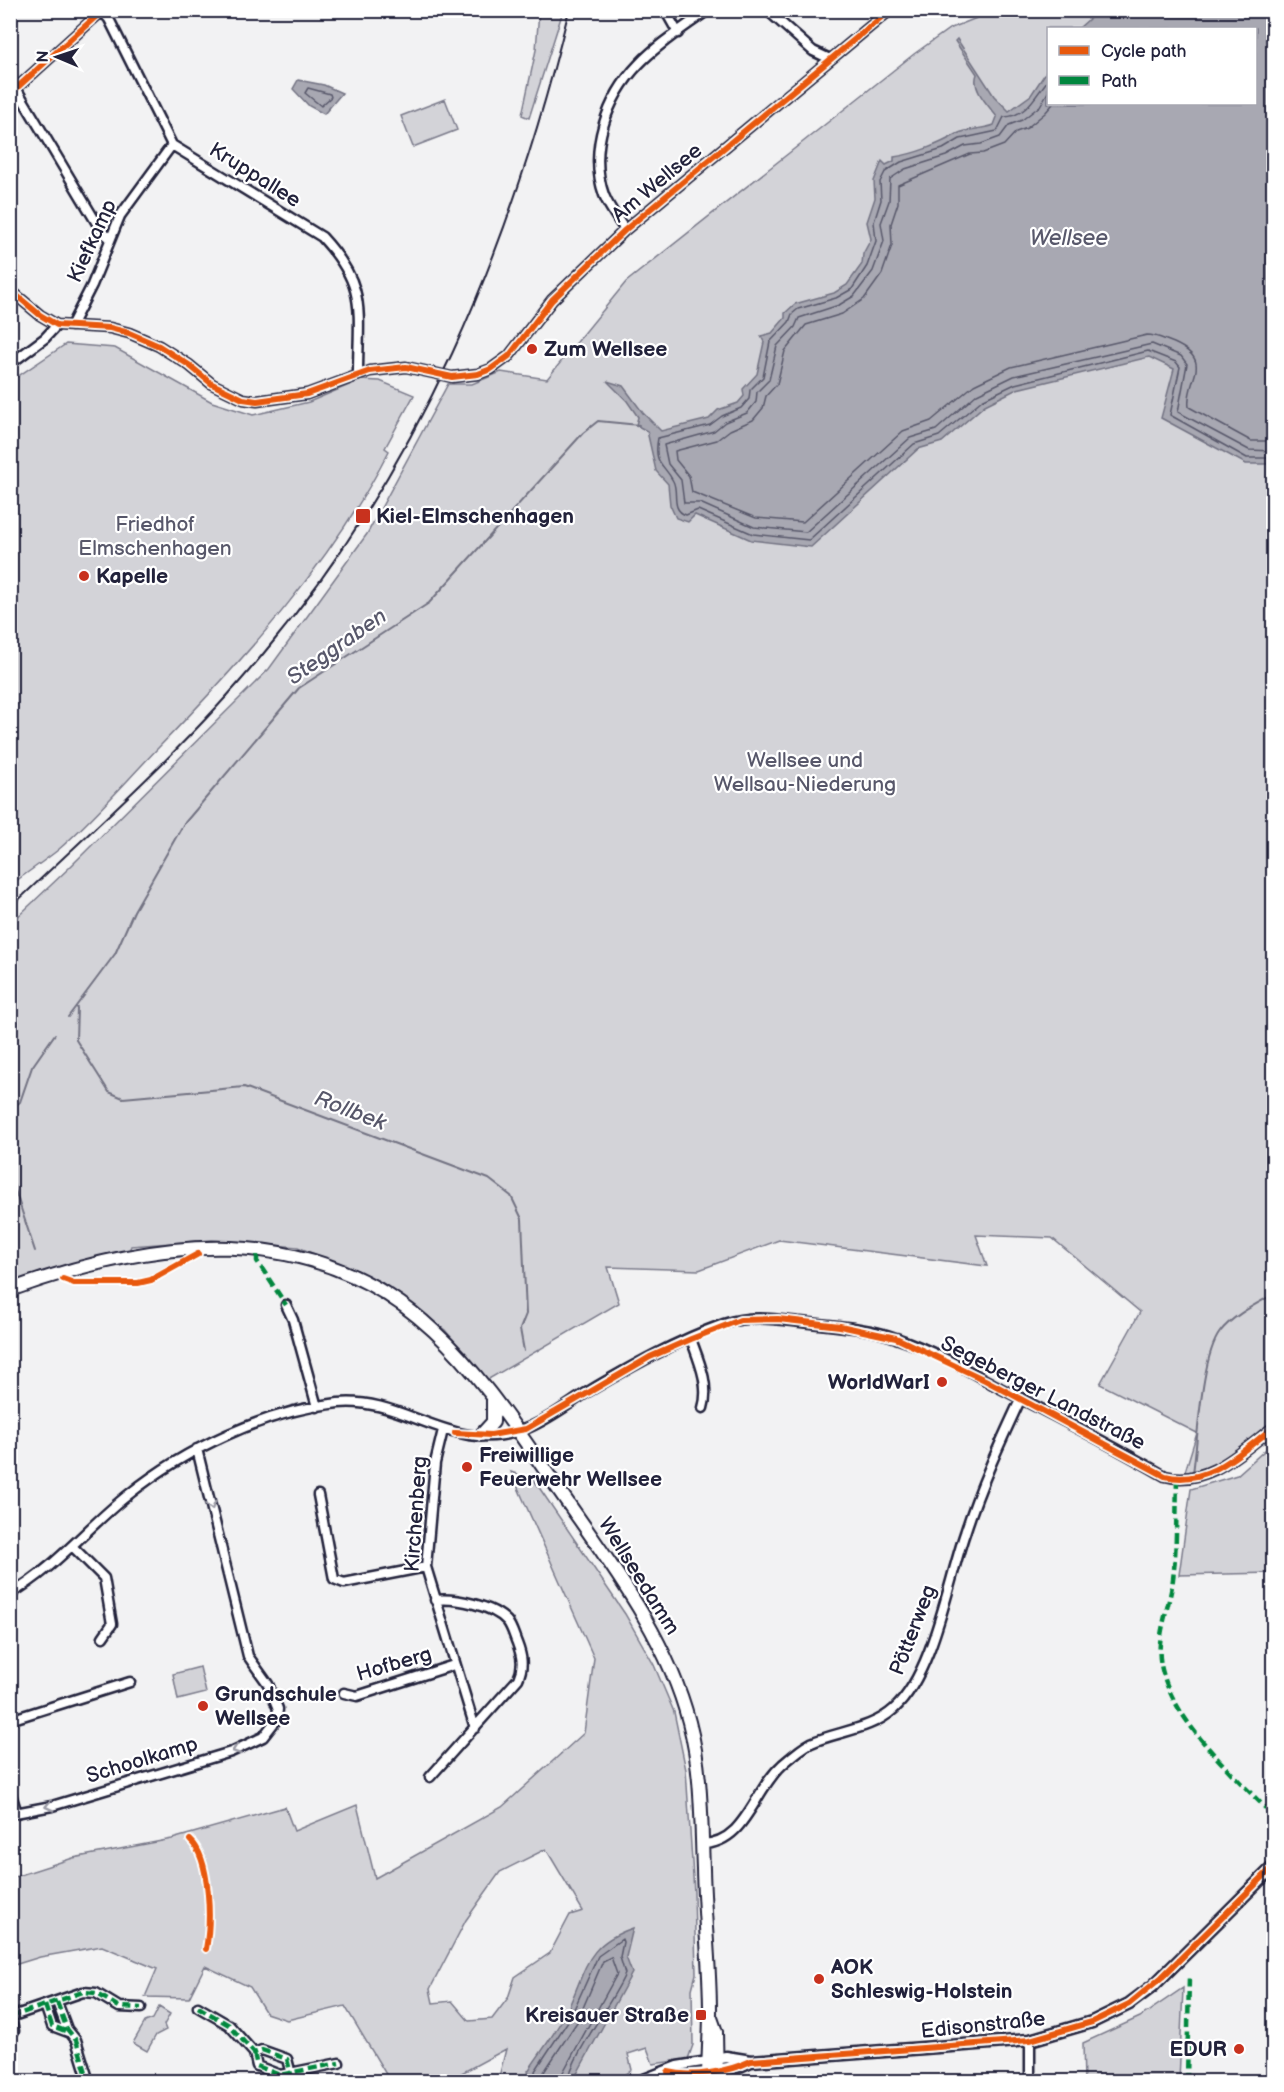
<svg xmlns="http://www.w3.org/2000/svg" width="1284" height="2092" viewBox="0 0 1284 2092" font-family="'Balsamiq Sans',sans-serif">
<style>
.green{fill:#d3d3d8;stroke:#7a7a8a;stroke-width:1.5;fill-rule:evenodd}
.water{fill:#a8a8b2;stroke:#727282;stroke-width:1.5}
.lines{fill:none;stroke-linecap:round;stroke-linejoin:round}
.shore{stroke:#58586b;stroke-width:1.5}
.stream{stroke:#727282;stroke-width:2}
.minor-casing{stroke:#22223b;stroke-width:13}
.tertiary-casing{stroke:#22223b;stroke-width:15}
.secondary-casing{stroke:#22223b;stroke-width:16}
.minor{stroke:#fff;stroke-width:8}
.tertiary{stroke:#fff;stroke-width:10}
.secondary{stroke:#fff;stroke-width:12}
.rail{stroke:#22223b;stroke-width:2}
.quiet{stroke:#00873e;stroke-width:4.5;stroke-dasharray:9 4.5;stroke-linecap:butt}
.cycleway-casing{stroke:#fff;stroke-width:10}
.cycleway{stroke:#e8590c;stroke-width:6}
.oneway{stroke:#9c9ca7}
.poi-dot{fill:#c8321e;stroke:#fff;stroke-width:2}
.labels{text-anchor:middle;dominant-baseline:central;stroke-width:4.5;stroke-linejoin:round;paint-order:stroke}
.street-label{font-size:21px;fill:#22223b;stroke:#fff}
.poi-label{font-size:21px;font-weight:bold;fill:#22223b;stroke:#fff;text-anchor:start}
.park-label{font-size:21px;fill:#57576a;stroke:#fff}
.water-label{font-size:22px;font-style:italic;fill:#58586b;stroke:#fff}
</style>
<rect width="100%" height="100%" fill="#f2f2f3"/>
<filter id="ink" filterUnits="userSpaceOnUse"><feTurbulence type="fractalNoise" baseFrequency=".0167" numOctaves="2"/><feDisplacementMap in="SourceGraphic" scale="12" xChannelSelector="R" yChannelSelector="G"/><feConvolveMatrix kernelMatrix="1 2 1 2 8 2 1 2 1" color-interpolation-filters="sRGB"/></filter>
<g filter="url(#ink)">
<path class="green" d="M 539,11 L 563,11 L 529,118 L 522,115 L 536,50 Z
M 994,11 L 1273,11 L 1273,1422 L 1233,1463 L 1183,1478 L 1197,1433 L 1100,1384 L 1140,1312 L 1052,1238 L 976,1235 L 987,1266 L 779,1240 L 699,1270 L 608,1267 L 619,1303 L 487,1380 L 445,1330 L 381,1282 L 298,1247 L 212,1240 L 131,1246 L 129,1251 L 77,1267 L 74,1263 L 11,1284 L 11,923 L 69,868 L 269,669 L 367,534 L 448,384 L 472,384 L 501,372 L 547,379 L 626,282 L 914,54 L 949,29 ZM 1048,28 L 1256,28 L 1256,104 L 1048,104 Z
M 445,99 L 457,130 L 413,147 L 401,116 Z
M 66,344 L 115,348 L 212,402 L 253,415 L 309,402 L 361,380 L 380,381 L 414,395 L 385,448 L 389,451 C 332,562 247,656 160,746 C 126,781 94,819 58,850 C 43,862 26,873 11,885 L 11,381 Z
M 1273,1443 L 1273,1573 L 1179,1575 L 1191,1489 L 1237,1475 Z
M 511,1472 L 534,1480 L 625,1614 L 654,1665 L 674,1712 L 686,1770 L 694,1892 L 696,1974 L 692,1989 L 693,2045 L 688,2059 L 653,2064 L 647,2048 L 628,2054 L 632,2070 L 616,2081 L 498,2081 L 506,2049 L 447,2081 L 390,2081 L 345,2006 L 287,2020 L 266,2013 L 250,1987 L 205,1966 L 189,1998 L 145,1997 L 157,1969 L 102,1946 L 40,1957 L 11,1966 L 11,1878 L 73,1858 L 172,1839 L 285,1807 L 294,1831 L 357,1805 L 375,1878 L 502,1807 L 584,1733 L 594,1658 ZM 546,1849 L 583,1911 L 570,1915 L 550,1953 L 515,1977 L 508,1998 L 492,2019 L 469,2021 L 452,2001 L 433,2003 L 430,1989 L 466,1920 L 500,1872 Z
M 200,1667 L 206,1693 L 178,1700 L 173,1674 Z
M 1183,1988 L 1179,2081 L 1084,2081 L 1083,2043 L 1140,2017 Z
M 159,2007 L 170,2014 L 164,2025 L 166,2030 L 156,2035 L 147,2051 L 133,2043 L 145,2022 L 153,2019 Z"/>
<path class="water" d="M 1098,11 L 1273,11 L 1273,464 L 1246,464 L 1161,418 L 1174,369 L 1149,357 L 1017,389 L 985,405 L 942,442 L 918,449 L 811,547 L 751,540 L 695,515 L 688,522 L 676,518 L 670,505 L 668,484 L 656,471 L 647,431 L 636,425 L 638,417 L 627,401 L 607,381 L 623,386 L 643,413 L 661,431 L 709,419 L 718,410 L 738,403 L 744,396 L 743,389 L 757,374 L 764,342 L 761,336 L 772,333 L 785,318 L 785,313 L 795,304 L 834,293 L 847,285 L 862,264 L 863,254 L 871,239 L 867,222 L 875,198 L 874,181 L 882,161 L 886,165 L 894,161 L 894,157 C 915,154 940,144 957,134 C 967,128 982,130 994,125 L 997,117 C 988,105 971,89 977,74 L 955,41 L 957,39 L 994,96 L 1009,111 L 1031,95 L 1048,69 L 1048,104 L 1256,104 L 1256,28 L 1079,28 Z
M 298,80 L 324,85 L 342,93 L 324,114 L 309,106 L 293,89 Z
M 633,1928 L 626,1957 L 632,1973 L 573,2081 L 530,2081 L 528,2071 C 540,2053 554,2035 564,2016 C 587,1975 580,1946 633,1928 Z"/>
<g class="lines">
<path class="shore" d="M 1048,80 C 1035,96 1027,116 1004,117 L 997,131 L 960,139 L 943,149 L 901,162 L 885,172 L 880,182 L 881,200 L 874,222 L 876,241 L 867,266 L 852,289 L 836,298 L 798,309 L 792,314 L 789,322 L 770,342 L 763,377 L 750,390 L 749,399 L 741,408 L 722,416 L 710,425 L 658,438 C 653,465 664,463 673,481 C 679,492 670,510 686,515 L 698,510 L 753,534 L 809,540 L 914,444 L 939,436 L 982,400 L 1015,384 L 1148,351 L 1176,362 L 1180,367 L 1170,415 L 1247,458 L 1274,458
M 308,88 L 330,94 L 331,97 L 321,106 L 305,93 Z
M 1048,92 L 1040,106 L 1022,120 L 1009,125 L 1000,137 L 981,144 L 965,146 L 946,156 L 905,169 L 890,179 L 889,201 L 881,223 L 884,241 L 873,271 L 854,296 L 839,305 L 799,318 L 795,327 L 777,346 L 769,380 L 757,392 L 756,402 L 747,413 L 725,422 L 714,431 L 664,445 L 668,464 L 681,480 L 684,503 L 700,503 L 754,527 L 806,532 L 910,438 L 936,430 L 977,394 L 1014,376 L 1152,344 L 1181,356 L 1187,364 L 1178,412 L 1249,450 L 1274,451
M 1053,104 L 1045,113 L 1027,128 L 1016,132 L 1004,145 L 983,153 L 970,154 L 898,185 L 898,203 L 891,224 L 892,245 L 882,274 L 864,299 L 842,314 L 806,325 L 785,351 L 777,384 L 766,396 L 763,408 L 753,420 L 730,430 L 717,440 L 675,451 L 676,460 L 689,476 L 692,492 L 756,518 L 803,522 L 903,431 L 931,421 L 974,385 L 1011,367 L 1147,335 C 1157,335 1165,340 1174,343 C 1216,362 1185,379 1189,407 L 1251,441 L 1274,441
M 537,2082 L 535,2071 L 570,2018 L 598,1956 L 622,1939 L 623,1942 L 620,1957 L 625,1974 C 613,2002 571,2056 568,2082
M 544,2082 L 544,2072 L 577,2022 L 603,1961 L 611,1957 L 617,1974 L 562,2074 L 560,2082"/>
<path class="stream" d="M 77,1008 L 76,1040 L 109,1092 L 123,1098 L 244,1087 L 489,1179 L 511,1196 L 522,1219 L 526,1314 L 520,1329 L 524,1351
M 68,1017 L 115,954 L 134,911 L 183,825 L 299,688 L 429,603 L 583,433 L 598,421 L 639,425
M 10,1110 L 20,1102 L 32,1067 L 55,1034
M 10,1175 L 35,1251
M 1193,1473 C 1198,1439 1201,1357 1220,1332 C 1232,1316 1256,1304 1274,1294"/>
<g class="minor-casing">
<path id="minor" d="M 665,10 L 678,33
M 767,10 L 813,51 L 830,59
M 102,11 L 109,19 L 172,145 L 322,237 C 368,287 358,310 358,374
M 10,78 L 102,232 L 110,238
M 10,94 L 103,10
M 625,230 C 618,219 609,208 604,195 C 588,150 607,97 639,64 C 659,43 685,27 708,10
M 10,290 L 40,315 L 57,325 L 110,328 L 129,333 L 159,346 L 189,365 L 212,384 L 243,399 L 257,401 L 307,394 L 370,371 L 406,367 L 452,377 L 478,374 L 491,369 L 509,356 L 552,300 L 625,230 L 890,10
M 71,326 L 92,285 L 120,216 L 172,145
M 10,364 L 45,338 L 57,325
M 286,1305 L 293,1320 L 317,1407
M 691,1339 C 699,1361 710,1385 703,1408
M 443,1430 L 435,1463 L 426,1567 L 475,1728
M 318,1495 L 334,1579 L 344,1583 L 426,1567
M 73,1547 L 104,1578 L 112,1624 L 103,1637
M 10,1594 C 56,1568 87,1527 128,1495 C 185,1449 265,1411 338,1403 C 405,1396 454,1457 525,1429 C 546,1421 567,1405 586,1393 C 630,1367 676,1341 724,1324 C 749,1315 775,1319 801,1322 C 832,1326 866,1327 896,1338 C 932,1350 967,1370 1000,1388 C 1055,1416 1111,1445 1165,1476 C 1208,1487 1242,1451 1274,1427
M 344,1693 L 357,1696 L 454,1665
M 10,1720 L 130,1682
M 430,1777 L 518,1679 C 524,1666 522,1656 517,1643 C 514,1636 512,1627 507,1621 C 492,1605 456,1598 435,1600
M 10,1791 L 17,1813
M 10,1814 L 52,1806 L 231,1752 L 263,1737 L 277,1719 L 278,1709 L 268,1684 L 248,1656 L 197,1449
M 702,1844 C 746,1843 753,1791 782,1765 C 790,1758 801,1748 811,1743 C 838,1731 871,1730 894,1709 C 933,1674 948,1582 965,1533 C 980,1486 1000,1443 1021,1398
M 57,2002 L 67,2029 L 76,2040 L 89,2082
M 45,2005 L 52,2026 L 68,2032
M 198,2007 L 229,2025 L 254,2053 L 262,2050 L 287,2059 L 293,2082
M 10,2017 L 83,1992 L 96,1993 L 119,2007 L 141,2008
M 10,2018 L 14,2031
M 1030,2040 L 1030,2082
M 254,2053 L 257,2066 L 280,2075 L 339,2063
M 668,2072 L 678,2074 L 708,2072
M 636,2082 L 677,2066 L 708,2061"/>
</g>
<g class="tertiary-casing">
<path id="tertiary" d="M 710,2060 L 726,2057 L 751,2061
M 711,2071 L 740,2066 L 751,2061 L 1030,2040 L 1092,2022 L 1129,2004 L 1153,1986 L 1274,1866"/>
</g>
<g class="secondary-casing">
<path id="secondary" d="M 10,1290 C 155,1237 313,1217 434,1331 C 484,1377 522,1438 561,1493 C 611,1565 667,1637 689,1722 C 702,1771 701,1819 703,1869 C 704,1916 710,1964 710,2011 C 710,2034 708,2058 708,2082
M 481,1435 L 493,1422 L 493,1400
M 711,2018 L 716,2032 L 717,2082"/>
</g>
<use href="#minor" class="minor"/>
<use href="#tertiary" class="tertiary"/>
<use href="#secondary" class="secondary"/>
<path class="rail" d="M 10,908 C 95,827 184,749 259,659 C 420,468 510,251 569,10"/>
<path class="quiet" d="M 257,1255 L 257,1261 L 286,1305
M 1177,1479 C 1176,1512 1177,1546 1173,1579 C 1170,1606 1155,1638 1161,1665 C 1172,1722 1235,1775 1274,1817
M 57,2002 L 67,2029 L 76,2040 L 89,2082
M 45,2005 L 52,2026 L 68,2032
M 198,2007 L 229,2025 L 254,2053 L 262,2050 L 287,2059 L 293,2082
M 10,2017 L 83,1992 L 96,1993 L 119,2007 L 141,2008
M 10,2018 L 14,2031
M 254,2053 L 257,2066 L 280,2075 L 339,2063
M 1187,2082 L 1189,1976"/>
<g class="cycleway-casing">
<path id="cycleway" d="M 10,94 L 103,10
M 10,290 L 40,315 L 57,325 L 110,328 L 129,333 L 159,346 L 189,365 L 212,384 L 243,399 L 257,401 L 307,394 L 370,371 L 406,367 L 452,377 L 478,374 L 491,369 L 509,356 L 552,300 L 625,230 L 890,10
M 63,1279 L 74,1283 L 138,1283 L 151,1280 L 198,1254
M 455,1433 L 491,1435 L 526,1429 L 650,1357 L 691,1339 L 740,1320 L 778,1319 L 840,1326 L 896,1338 L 985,1380 L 1165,1476 C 1208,1487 1242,1451 1274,1427
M 190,1840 C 211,1859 211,1922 206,1949
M 668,2072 C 692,2078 728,2072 751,2061 L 1030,2040 L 1092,2022 L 1129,2004 L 1162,1977 L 1274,1866"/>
</g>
<use href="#cycleway" class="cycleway"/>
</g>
<defs><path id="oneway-chevron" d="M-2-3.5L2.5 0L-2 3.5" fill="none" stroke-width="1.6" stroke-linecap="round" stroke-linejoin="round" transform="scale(1.5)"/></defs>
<g class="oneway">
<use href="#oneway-chevron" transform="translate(211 1506) rotate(76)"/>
<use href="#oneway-chevron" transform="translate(236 1750) rotate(161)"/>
<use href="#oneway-chevron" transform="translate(49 1806) rotate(167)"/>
</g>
</g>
<g class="poi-dot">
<circle cx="532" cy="349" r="6"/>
<rect x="355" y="508" width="16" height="16" rx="3"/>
<circle cx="84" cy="576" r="6"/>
<circle cx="942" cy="1382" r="6"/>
<circle cx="467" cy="1467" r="6"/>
<circle cx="203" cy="1706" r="6"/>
<circle cx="819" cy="1979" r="6"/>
<rect x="695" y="2009" width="12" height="12" rx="3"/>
<circle cx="1239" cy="2049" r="6"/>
</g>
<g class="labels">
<g class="street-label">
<text transform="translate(255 175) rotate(32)">Kruppallee</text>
<text transform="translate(657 183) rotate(-40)">Am Wellsee</text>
<text transform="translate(92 241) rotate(-65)">Kiefkamp</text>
<text transform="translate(1043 1393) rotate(27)">Segeberger Landstraße</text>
<text transform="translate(416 1514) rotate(-86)">Kirchenberg</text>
<text transform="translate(639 1576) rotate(58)">Wellseedamm</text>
<text transform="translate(913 1630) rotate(-69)">Pötterweg</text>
<text transform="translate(394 1664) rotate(-16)">Hofberg</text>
<text transform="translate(142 1760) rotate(-17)">Schoolkamp</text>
<text transform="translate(983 2025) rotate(-6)">Edisonstraße</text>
</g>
<g class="poi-label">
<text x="544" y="349">Zum Wellsee</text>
<text x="376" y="516">Kiel-Elmschenhagen</text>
<text x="96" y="576">Kapelle</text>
<text x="930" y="1382" text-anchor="end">WorldWarI</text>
<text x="479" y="1455">Freiwillige<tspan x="479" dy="24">Feuerwehr Wellsee</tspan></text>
<text x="215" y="1694">Grundschule<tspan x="215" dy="24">Wellsee</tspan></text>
<text x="831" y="1967">AOK<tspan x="831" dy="24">Schleswig-Holstein</tspan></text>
<text x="689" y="2015" text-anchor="end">Kreisauer Straße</text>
<text x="1227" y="2049" text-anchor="end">EDUR</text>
</g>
<g class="park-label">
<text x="155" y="524">Friedhof<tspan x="155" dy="24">Elmschenhagen</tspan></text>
<text x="805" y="760">Wellsee und<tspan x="805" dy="24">Wellsau-Niederung</tspan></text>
</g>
<g class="water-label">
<text x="1069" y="238">Wellsee</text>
<text transform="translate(337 647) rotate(-35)">Steggraben</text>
<text transform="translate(350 1111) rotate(21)">Rollbek</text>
</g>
</g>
<rect width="1284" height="2092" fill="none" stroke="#fff" stroke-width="36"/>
<rect x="18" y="18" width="1248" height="2056" fill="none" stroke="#22223b" stroke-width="2" filter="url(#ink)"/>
<rect x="1047" y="27" width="210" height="78" fill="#ffffff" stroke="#a7a7b1" stroke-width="1.5"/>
<rect x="1059" y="46" width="30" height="9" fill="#e8590c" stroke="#a7a7b1" stroke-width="1.5"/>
<text x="1101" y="57" font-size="18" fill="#22223b">Cycle path</text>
<rect x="1059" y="76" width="30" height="9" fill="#00873e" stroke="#a7a7b1" stroke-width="1.5"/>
<text x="1101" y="87" font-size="18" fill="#22223b">Path</text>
<g transform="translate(57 57) rotate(272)" stroke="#ffffff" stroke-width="4.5" paint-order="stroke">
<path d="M0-4.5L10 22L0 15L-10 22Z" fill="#22223b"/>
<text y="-9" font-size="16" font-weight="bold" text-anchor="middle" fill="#22223b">N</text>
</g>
</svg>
